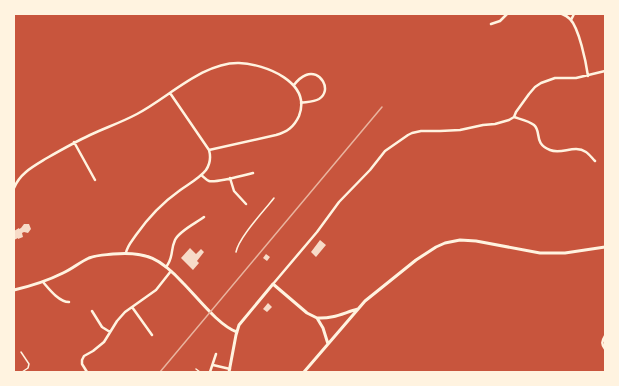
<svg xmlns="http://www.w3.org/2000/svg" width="619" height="386" viewBox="0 0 619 386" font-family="Jost,sans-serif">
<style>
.building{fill:#f7dbc8}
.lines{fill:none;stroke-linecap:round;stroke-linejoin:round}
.service{stroke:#fff3e0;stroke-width:1.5}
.minor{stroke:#fff3e0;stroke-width:2.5}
.tertiary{stroke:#fff3e0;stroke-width:3}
.rail{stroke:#e9b49f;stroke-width:1.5}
</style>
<rect width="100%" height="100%" fill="#c8553d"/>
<path class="building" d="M 24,224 L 29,224 L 31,229 L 28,233 L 24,232 L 22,233 L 23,237 L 18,239 L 18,238 L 14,240 L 14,231 L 19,228 L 19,229 L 21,228 Z
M 320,240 L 326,245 L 316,257 L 311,252 Z
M 190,248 L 196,254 L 201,249 L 204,252 L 197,261 L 199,263 L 193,270 L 181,258 Z
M 266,254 L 270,257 L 267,261 L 263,258 Z
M 268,303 L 272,307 L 267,312 L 263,309 Z"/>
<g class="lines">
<path class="service" d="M 236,252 C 239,237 264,211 274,198
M 21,352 L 29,364 L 28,368 L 22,372
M 196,369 L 200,372"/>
<path class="minor" d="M 562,14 C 565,15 568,17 570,19 C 579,28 586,62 588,76
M 571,20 L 574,14
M 491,24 L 500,21 L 507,14
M 294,85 C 297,81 301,77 306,75 C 320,69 333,90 319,99 C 314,102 307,102 301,103
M 514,117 C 520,119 529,121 534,125 C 542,132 533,143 550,150 C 562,155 574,144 586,152 C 589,154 592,158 595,161
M 74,142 L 95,180
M 201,175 C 204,177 206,180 209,181 C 215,183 245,175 253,173
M 230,178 L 234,191 L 246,204
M 14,188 C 20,173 34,166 47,158 C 61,150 75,142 90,135 C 105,128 122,122 137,114 C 168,98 203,62 239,63 C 265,64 312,82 299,116 C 294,127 287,132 276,135 L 209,150
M 126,253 C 127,246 132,241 136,235 C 148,218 162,203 179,191 C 187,185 200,178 206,170 C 210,164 211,157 209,150 L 170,93
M 166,267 C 174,257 170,251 175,240 C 179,231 196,223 204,217
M 43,282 C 49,289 59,302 69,302
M 273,284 L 317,232 L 339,202 L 370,170 L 385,151 L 408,135 L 412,133 L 421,131 L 440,131 L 460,130 L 483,125 L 495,124 L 509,120 L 514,117 L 516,112 L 529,94 L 535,87 L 541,83 L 555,78 L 576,78 L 605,71
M 132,307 L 152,335
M 92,311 L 102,327 L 110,332
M 605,336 C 602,341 601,344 605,349
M 213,365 L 230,369
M 87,372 L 82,364 L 82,360 L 84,356 L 93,351 L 104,342 L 117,321 L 125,312 L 156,290 L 171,271
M 210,372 L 216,354"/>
<path class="tertiary" d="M 14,290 C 31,286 47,281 63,273 C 72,269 80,262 89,258 C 97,255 105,255 113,254 C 147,251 161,259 183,283 C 197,297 219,326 237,332
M 317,318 C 334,319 343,313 358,309
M 229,372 L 236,335 L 239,325 L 273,284 L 307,313 L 317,318 L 323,328 L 328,344
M 304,372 L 365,301 L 416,260 L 436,247 L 445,243 L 460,240 L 476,241 L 540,253 L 565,253 L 605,247"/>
<path class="rail" d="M 160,372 L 382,107"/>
</g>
<rect width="619" height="386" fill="none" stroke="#fff3e0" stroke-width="30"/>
</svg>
